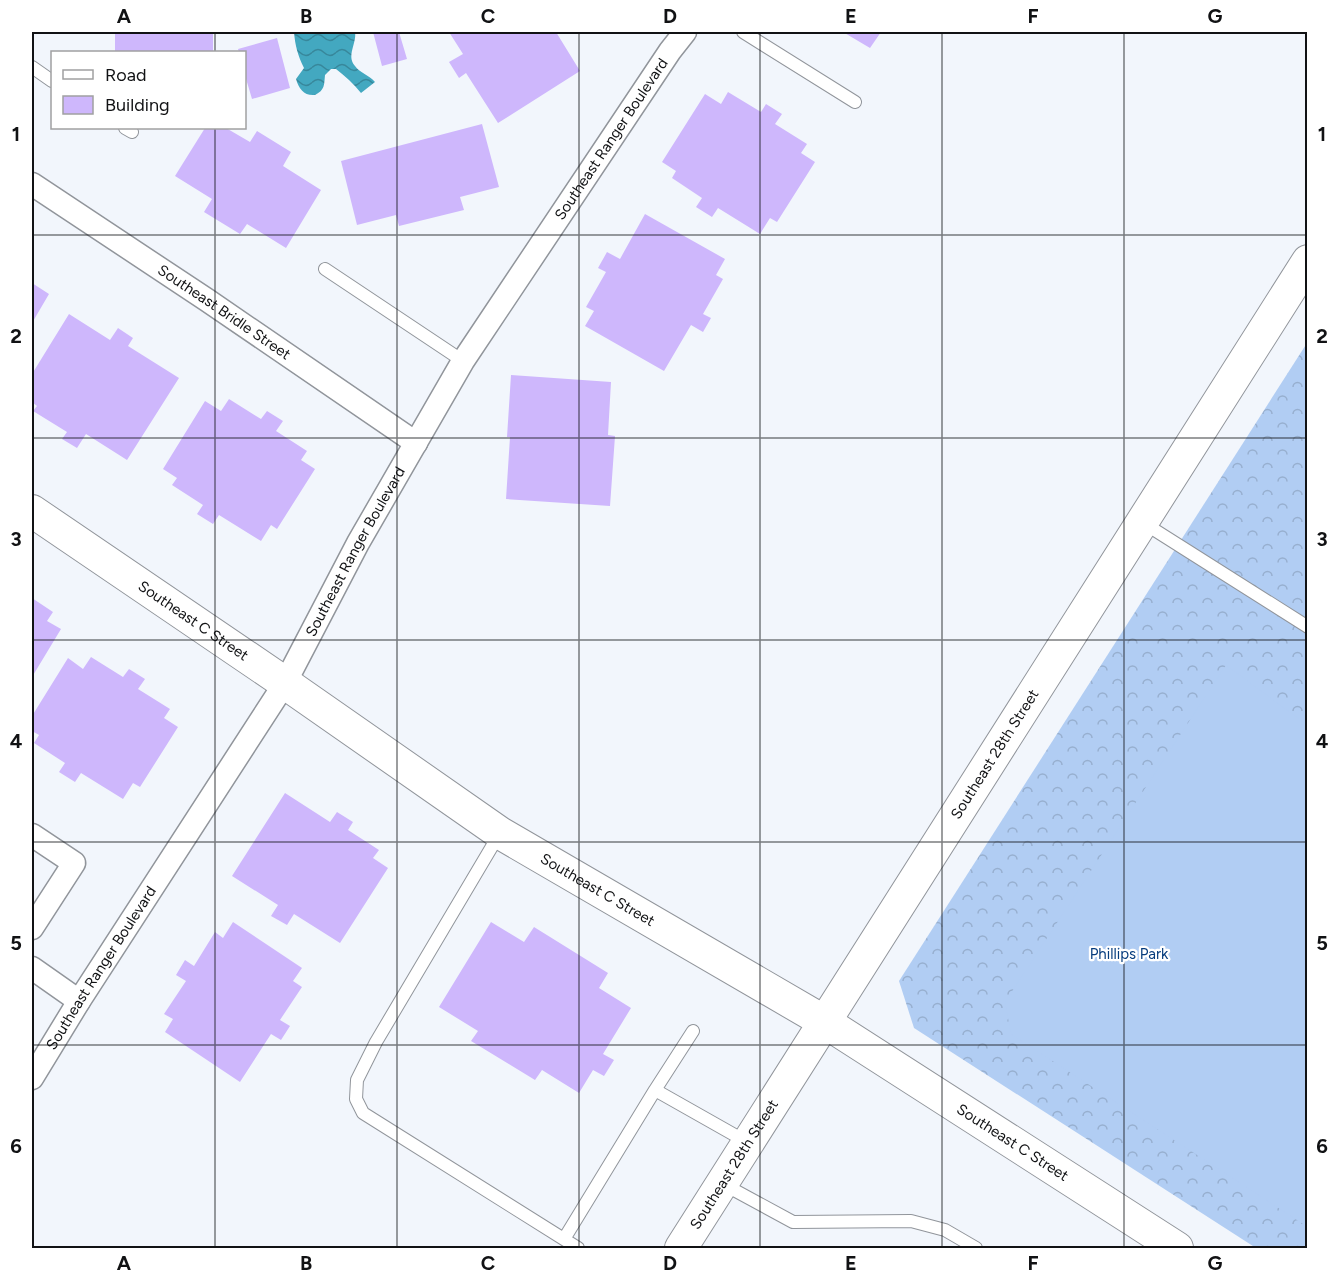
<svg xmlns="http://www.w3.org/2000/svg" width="1339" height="1280" viewBox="0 0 1339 1280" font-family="Figtree,sans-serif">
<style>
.forest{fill:url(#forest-crowns)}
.garden{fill:#b1cdf3}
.water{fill:url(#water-waves)}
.building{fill:#ceb7fc}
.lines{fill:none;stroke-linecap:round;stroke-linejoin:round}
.lane-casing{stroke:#91959b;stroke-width:14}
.street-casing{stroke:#91959b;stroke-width:25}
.secondary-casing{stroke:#91959b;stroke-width:34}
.lane{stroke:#fff;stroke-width:12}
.street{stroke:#fff;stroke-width:22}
.secondary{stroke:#fff;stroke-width:32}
.grid{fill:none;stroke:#111214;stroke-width:1.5;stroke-opacity:0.55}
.labels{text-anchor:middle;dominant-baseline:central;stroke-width:4.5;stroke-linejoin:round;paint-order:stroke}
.street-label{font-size:15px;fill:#111214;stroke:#fff}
.park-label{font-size:15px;fill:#063c7d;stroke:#fff}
.neatline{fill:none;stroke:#111214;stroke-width:2}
.grid-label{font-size:20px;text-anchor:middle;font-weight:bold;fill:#111214}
</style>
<defs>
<pattern id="forest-crowns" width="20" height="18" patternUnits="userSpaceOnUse" patternTransform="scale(1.5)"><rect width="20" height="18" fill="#b1cdf3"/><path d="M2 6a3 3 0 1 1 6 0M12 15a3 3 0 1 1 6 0" fill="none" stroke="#97afcf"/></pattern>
<pattern id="water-waves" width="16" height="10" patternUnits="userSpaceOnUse" patternTransform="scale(1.5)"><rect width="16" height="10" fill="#43a8c0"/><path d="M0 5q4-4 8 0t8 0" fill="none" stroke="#37879b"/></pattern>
</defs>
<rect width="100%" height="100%" fill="#f2f6fc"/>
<path class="forest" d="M 1307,343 L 1307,1248 L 1256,1248 L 914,1028 L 899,981 Z"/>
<path class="garden" d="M 1226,665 L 1307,725 L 1308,1215 L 1303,1224 L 1011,1034 L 1005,1002 Z"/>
<path class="water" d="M 294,32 L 355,32 C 357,43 346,56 355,66 C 360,73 369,75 375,82 L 361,93 C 354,84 345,76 336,69 L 331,69 L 325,75 C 324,85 325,90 315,95 C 304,96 299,89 296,79 L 304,68 C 298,56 295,45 294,32 Z"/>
<path class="building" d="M 115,32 L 213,32 L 213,52 L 115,52 Z
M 373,32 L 399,32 L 407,59 L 382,66 Z
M 449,32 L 556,32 L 580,71 L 498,123 L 466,73 L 459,78 L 449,62 L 463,54 Z
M 843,32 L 881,32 L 870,48 Z
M 277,38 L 290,88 L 252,99 L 244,72 L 244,52 L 239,52 L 238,49 Z
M 728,92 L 761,112 L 766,104 L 782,114 L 775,124 L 807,144 L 801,153 L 815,162 L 777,222 L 770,218 L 760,234 L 718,208 L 712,217 L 696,207 L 702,198 L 672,178 L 676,171 L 662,162 L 705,94 L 721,104 Z
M 482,124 L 499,187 L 460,197 L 464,210 L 399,226 L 396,215 L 357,225 L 341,161 Z
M 205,128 L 226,128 L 250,142 L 257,131 L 291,152 L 283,166 L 321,190 L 286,248 L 247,224 L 240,234 L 204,212 L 212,199 L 175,176 Z
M 645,214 L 725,259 L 716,275 L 723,279 L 703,314 L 711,318 L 703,332 L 691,325 L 664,371 L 585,326 L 594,311 L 586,307 L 606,272 L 598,268 L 607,252 L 620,259 Z
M 32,283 L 49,294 L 32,323 Z
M 69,314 L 110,340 L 118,328 L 133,338 L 128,346 L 179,378 L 127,460 L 86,434 L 77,448 L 62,439 L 67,432 L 33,411 L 37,406 L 32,402 L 32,374 Z
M 511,375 L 611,382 L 608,435 L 615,436 L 610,506 L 506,499 L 510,437 L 507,437 Z
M 229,399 L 261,419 L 267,411 L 283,421 L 276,431 L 307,451 L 301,460 L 315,469 L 277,529 L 271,525 L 261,541 L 219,515 L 213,524 L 197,514 L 203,505 L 172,485 L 177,478 L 163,469 L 205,401 L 221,411 Z
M 32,598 L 53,612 L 47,621 L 61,629 L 32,677 Z
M 91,657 L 123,677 L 129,669 L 145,679 L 138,689 L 170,709 L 164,718 L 178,727 L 140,787 L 133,783 L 123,799 L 81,773 L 75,782 L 59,772 L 65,763 L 34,743 L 39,735 L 32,731 L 32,716 L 68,658 L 83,669 Z
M 285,793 L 330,822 L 337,812 L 353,822 L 348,830 L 379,850 L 373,858 L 388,868 L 340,943 L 294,914 L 287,925 L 271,916 L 278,905 L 232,876 Z
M 233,922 L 302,968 L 293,981 L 302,987 L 280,1020 L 290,1026 L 281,1040 L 271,1034 L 240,1082 L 165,1032 L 173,1019 L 164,1014 L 186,981 L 176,975 L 185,960 L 194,966 L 215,932 L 223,938 Z
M 491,922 L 524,942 L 534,927 L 608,973 L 599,988 L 631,1008 L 603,1054 L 614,1060 L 604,1076 L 593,1070 L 579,1093 L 542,1070 L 535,1080 L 471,1041 L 478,1031 L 439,1007 Z"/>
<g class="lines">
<g class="lane-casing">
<path id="lane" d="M 743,32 L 855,102
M 32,67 L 52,81
M 125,128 L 132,132
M 325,269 L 463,361
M 1142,522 L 1308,627
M 500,833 L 376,1042 L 357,1080 L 356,1099 L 363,1113 L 578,1248
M 655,1090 L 693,1031
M 723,1184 L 793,1222 L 911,1221 L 945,1230 L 976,1248
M 564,1239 L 655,1090 L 747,1142"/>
</g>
<g class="street-casing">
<g id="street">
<path id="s1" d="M 32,184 L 207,300 L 416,443"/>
<path d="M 32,835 L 74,863 L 32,928"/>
<path d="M 32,968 L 79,1001"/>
<path id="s2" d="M 32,1078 L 79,1001 L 285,683 L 358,543 L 463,361 L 670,51 L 685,32"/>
</g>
</g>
<g class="secondary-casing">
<g id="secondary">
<path id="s3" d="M 32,511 L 285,683 L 500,833 L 825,1022 L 1177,1248"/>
<path id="s4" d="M 681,1248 L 1308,261"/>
</g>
</g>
<use href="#lane" class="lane"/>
<use href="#street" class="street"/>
<use href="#secondary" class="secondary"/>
</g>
<path class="grid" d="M 215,32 L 215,52M 397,32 L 397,1248M 579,32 L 579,1248M 760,32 L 760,1248M 942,32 L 942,1248M 1124,32 L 1124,1248M 215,128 L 215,1248M 32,235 L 1308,235M 32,438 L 1308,438M 32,640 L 1308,640M 32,842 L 1308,842M 32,1045 L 1308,1045"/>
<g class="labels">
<g class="street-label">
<text stroke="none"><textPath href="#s2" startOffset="1104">Southeast Ranger Boulevard</textPath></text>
<text stroke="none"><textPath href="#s1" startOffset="231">Southeast Bridle Street</textPath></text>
<text stroke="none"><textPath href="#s2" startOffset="618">Southeast Ranger Boulevard</textPath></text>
<text stroke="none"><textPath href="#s3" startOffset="195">Southeast C Street</textPath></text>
<text stroke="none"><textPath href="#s4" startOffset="585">Southeast 28th Street</textPath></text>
<text stroke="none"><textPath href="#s3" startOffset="681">Southeast C Street</textPath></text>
<text stroke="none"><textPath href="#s2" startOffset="130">Southeast Ranger Boulevard</textPath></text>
<text stroke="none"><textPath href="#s3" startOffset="1167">Southeast C Street</textPath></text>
<text stroke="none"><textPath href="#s4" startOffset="99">Southeast 28th Street</textPath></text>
</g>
<g class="park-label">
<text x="1129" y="954">Phillips Park</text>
</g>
</g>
<rect width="1339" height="1280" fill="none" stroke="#ffffff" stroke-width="66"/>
<rect x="51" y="51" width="195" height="78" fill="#ffffff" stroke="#a0a0a1" stroke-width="1.5"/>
<rect x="63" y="70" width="30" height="9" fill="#ffffff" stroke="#a0a0a1" stroke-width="1.5"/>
<text x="105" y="81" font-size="18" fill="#111214">Road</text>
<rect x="63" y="96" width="30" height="18" fill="#ceb7fc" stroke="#a0a0a1" stroke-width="1.5"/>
<text x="105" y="111" font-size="18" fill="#111214">Building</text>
<rect x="33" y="33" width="1273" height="1214" class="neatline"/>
<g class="grid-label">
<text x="124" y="23">A</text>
<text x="306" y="23">B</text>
<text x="488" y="23">C</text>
<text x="670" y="23">D</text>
<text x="851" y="23">E</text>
<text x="1033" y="23">F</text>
<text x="1215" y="23">G</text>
<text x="16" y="141">1</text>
<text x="1322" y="141">1</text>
<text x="16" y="343">2</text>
<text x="1322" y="343">2</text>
<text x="16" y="546">3</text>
<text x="1322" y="546">3</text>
<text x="16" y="748">4</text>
<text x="1322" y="748">4</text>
<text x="16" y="950">5</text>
<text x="1322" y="950">5</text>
<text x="16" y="1153">6</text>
<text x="1322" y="1153">6</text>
<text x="124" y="1270">A</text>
<text x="306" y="1270">B</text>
<text x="488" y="1270">C</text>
<text x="670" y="1270">D</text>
<text x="851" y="1270">E</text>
<text x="1033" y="1270">F</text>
<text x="1215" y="1270">G</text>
</g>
</svg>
